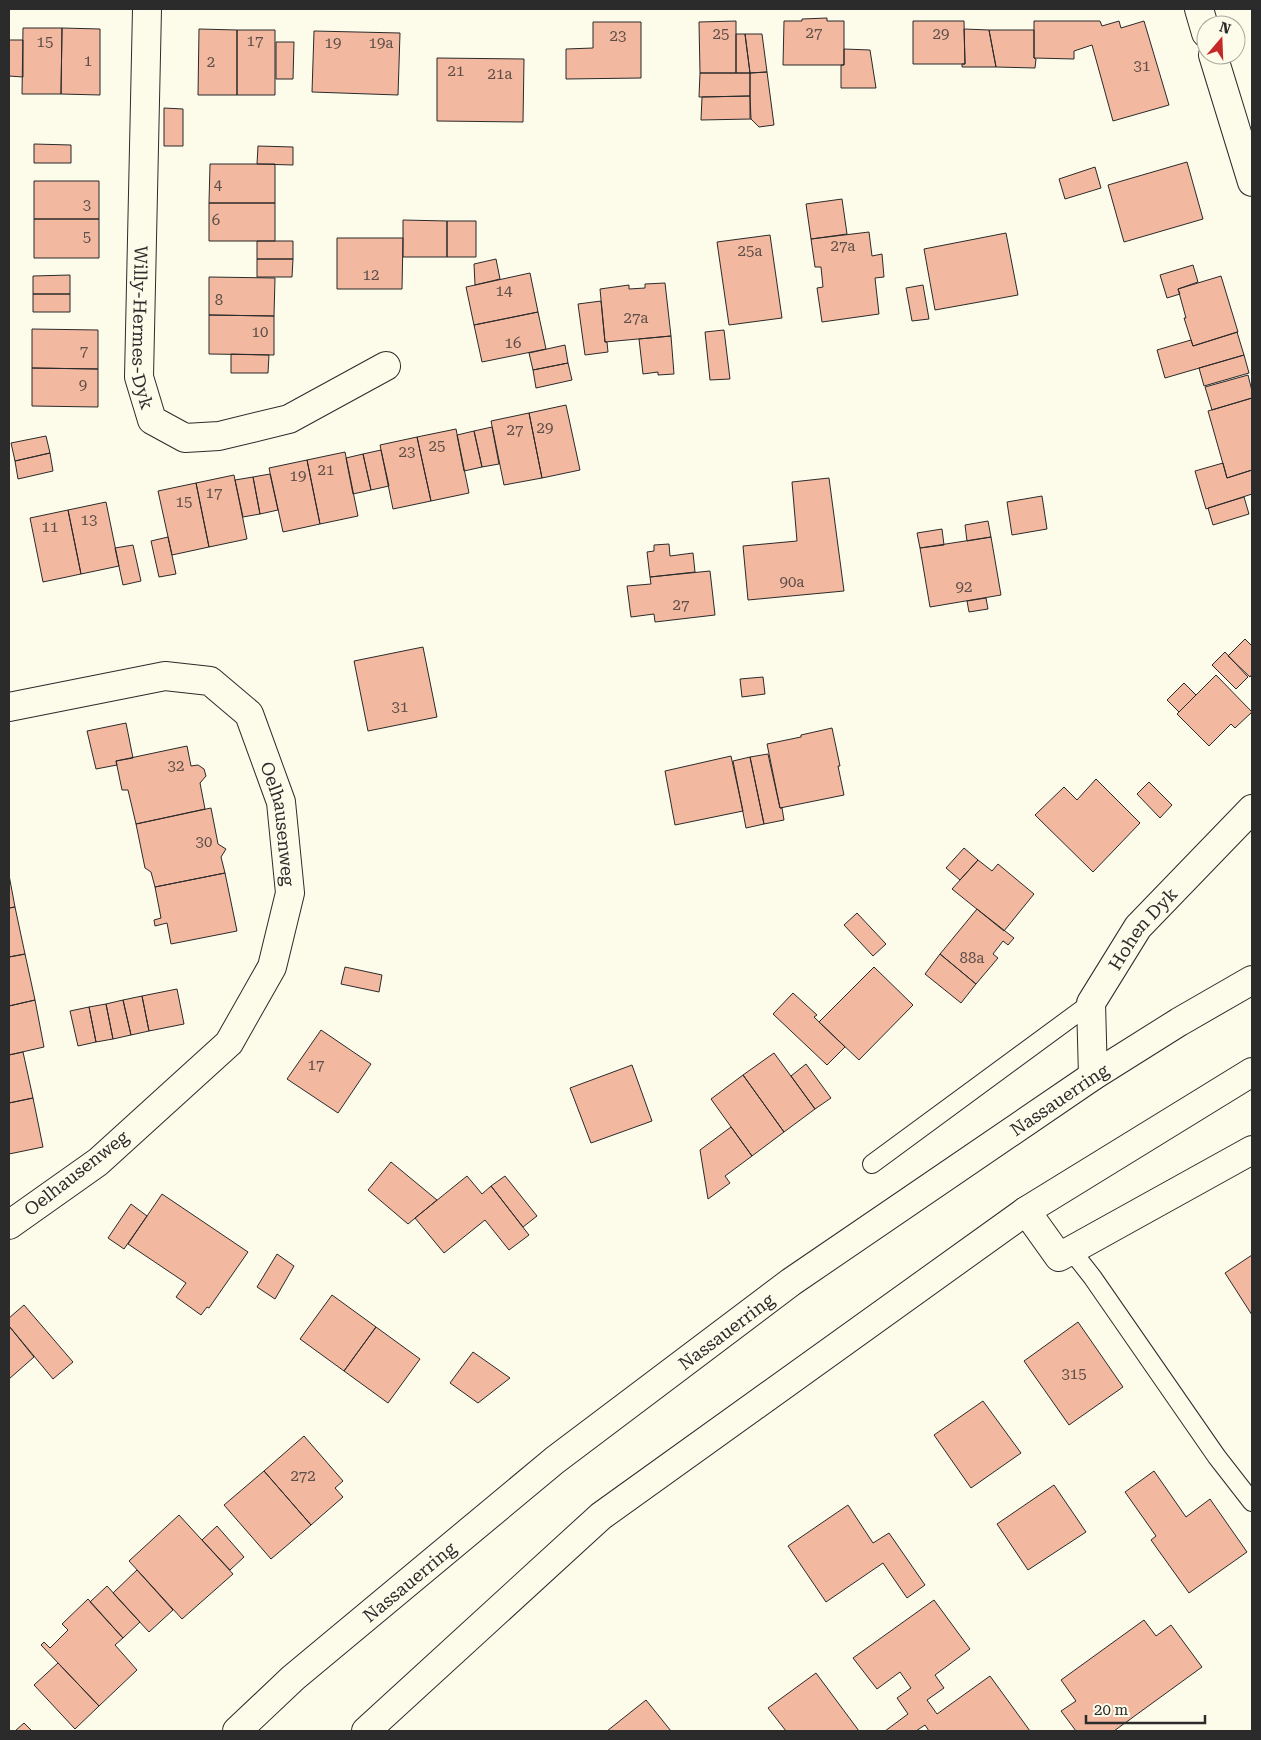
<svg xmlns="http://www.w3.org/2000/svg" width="1261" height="1740" viewBox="0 0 1261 1740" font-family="'Roboto Serif',serif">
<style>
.building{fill:#f2b8a0;stroke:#2b2b2b}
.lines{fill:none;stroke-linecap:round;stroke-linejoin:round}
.service-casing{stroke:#2b2b2b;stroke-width:20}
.minor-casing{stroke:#2b2b2b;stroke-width:30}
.primary-casing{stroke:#2b2b2b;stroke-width:30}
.service{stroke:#fdfbea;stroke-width:18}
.minor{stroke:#fdfbea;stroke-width:28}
.primary{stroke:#fdfbea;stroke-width:28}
.labels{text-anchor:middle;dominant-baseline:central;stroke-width:4;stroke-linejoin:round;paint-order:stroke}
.number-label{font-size:15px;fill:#5d4e48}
.street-label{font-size:18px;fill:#2b2b2b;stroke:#fdfbea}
</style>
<rect width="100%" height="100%" fill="#fdfbea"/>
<path class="building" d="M 827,18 L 827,21 L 844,21 L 844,65 L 783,65 L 784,21 L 802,21 L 802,19 Z
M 736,21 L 736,73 L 700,73 L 699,22 Z
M 913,21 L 964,21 L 965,64 L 913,64 Z
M 1034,21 L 1100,21 L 1102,26 L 1119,21 L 1121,28 L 1144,21 L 1169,105 L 1113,121 L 1092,45 L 1074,51 L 1074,59 L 1034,58 Z
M 593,22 L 641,22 L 641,78 L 566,79 L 566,49 L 593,48 Z
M 23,28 L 62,28 L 61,94 L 22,94 Z
M 62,28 L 100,29 L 100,95 L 61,94 Z
M 199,29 L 237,30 L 237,95 L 198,95 Z
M 964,29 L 989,30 L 996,67 L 962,67 L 962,64 L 965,64 Z
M 237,30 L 275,30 L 275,95 L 237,95 Z
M 989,30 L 1034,30 L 1034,58 L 1036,59 L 1035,68 L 996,67 Z
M 314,31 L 400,33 L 398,95 L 312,92 Z
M 736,34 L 745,34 L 750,73 L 736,73 Z
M 745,34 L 762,34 L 767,72 L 750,73 Z
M 9,40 L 23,40 L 23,77 L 9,76 Z
M 276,42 L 294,42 L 293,79 L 276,79 Z
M 844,49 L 870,50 L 876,88 L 841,88 L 841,65 L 844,65 Z
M 437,58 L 524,59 L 523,122 L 437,121 Z
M 767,72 L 774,125 L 759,127 L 750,118 L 750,73 Z
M 700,73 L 750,73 L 750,96 L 699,97 Z
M 750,96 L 751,119 L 701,120 L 702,97 Z
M 164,108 L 183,109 L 183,146 L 164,146 Z
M 34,144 L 71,145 L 71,163 L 34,163 Z
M 258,146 L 293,147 L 293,165 L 257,164 Z
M 1187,162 L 1203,219 L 1124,242 L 1108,185 Z
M 210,164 L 275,164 L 275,203 L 209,203 Z
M 1095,167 L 1101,188 L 1065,199 L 1059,179 Z
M 34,181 L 99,181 L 99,219 L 34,219 Z
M 842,199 L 847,234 L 811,239 L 806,204 Z
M 209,203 L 275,203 L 275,241 L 209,241 Z
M 34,219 L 99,219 L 99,258 L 34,258 Z
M 403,220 L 447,221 L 447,257 L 403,257 Z
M 447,221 L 476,221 L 476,257 L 447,257 Z
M 869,232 L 872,256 L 882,254 L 884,277 L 875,278 L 879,314 L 822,322 L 817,288 L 823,287 L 821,267 L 815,267 L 811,239 Z
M 1006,233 L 1018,295 L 935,310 L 924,249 Z
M 770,235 L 782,318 L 729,325 L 717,242 Z
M 337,238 L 403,238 L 402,289 L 337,289 Z
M 257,241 L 293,241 L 293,259 L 257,259 Z
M 257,259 L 293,259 L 292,277 L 257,277 Z
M 496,259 L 500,279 L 475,285 L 474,264 Z
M 1193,265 L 1198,282 L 1178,289 L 1180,294 L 1167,298 L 1160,275 Z
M 530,273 L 538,312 L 474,325 L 466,287 Z
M 70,275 L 70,294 L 33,294 L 33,276 Z
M 1221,276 L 1238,332 L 1193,346 L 1184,318 L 1186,318 L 1178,289 Z
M 209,277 L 275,278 L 274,316 L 209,315 Z
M 665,283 L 671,336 L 605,342 L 600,289 L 629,285 L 629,289 L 645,288 L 645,284 Z
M 923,285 L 929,319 L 912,321 L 906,288 Z
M 33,294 L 70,294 L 70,312 L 33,312 Z
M 601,301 L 605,342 L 607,342 L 608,352 L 585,355 L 578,304 Z
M 538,312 L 546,349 L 482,362 L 474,325 Z
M 209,315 L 274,316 L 274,355 L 209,354 Z
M 32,329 L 98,330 L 98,369 L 32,368 Z
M 724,330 L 730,379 L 710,380 L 705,332 Z
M 1237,332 L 1244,355 L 1165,378 L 1157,350 L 1191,340 L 1193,346 Z
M 671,336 L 674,374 L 658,375 L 658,372 L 643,374 L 639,339 Z
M 565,345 L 568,363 L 533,370 L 529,353 Z
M 231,354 L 269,355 L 268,373 L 231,373 Z
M 1244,355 L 1249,373 L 1204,386 L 1199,368 Z
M 568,363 L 572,380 L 536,388 L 533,370 Z
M 32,368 L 98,369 L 98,407 L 32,406 Z
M 1248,375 L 1252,391 L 1252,398 L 1212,410 L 1205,387 Z
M 1252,398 L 1252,470 L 1227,478 L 1208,411 Z
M 566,405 L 580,470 L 542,478 L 529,413 Z
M 529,413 L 542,478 L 504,485 L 491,421 Z
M 492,427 L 499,464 L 482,467 L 474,431 Z
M 456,429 L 469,493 L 431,501 L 417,437 Z
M 474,431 L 482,467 L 464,471 L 457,435 Z
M 46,436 L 50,453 L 15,461 L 11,443 Z
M 417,437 L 431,501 L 393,509 L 380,445 Z
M 381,450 L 389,486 L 371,490 L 363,454 Z
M 345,452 L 358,516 L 320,524 L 307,460 Z
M 50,453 L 53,471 L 18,479 L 15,461 Z
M 363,454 L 371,490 L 353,494 L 346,458 Z
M 307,460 L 320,524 L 283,532 L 269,468 Z
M 1223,463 L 1227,478 L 1252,470 L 1252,494 L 1206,509 L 1195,471 Z
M 270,474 L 278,510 L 260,514 L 253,477 Z
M 234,475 L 247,539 L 209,547 L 196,483 Z
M 253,477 L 260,514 L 243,517 L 235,480 Z
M 829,478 L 844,591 L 748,600 L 743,546 L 797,541 L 792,482 Z
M 196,483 L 209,547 L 172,555 L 158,491 Z
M 1042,496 L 1047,529 L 1012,535 L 1007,502 Z
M 1244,497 L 1249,514 L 1213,525 L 1208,508 Z
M 106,502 L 119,566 L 81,574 L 68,510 Z
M 68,510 L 81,574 L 43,582 L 30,518 Z
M 988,521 L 991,537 L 967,541 L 965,525 Z
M 942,529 L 944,545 L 920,548 L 917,533 Z
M 168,537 L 176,574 L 159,577 L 151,541 Z
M 991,537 L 1001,595 L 930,607 L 920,548 Z
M 669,544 L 670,556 L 693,553 L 695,572 L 650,577 L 647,552 L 654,551 L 654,545 Z
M 133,545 L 141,581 L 123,585 L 115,548 Z
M 710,571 L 715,615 L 655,622 L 654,614 L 631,617 L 627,586 L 651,584 L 650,577 Z
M 986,598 L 988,609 L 969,612 L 967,601 Z
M 1245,639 L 1252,646 L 1252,674 L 1250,677 L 1228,656 Z
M 423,647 L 437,717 L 368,731 L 354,661 Z
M 1225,652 L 1248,677 L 1236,689 L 1212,665 Z
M 1216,675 L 1252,712 L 1235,728 L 1231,724 L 1209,746 L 1177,714 Z
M 763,677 L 765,694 L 742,697 L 740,679 Z
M 1184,683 L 1196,695 L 1179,712 L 1167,700 Z
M 126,723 L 133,758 L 116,761 L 117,765 L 96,769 L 87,731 Z
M 832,728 L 840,766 L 838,766 L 844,795 L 780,808 L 767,744 L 801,737 L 801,735 Z
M 187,746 L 191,766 L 198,765 L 204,769 L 206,776 L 200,783 L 205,809 L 136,824 L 128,790 L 122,790 L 116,761 Z
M 768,754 L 780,808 L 782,808 L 784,820 L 764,824 L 750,757 Z
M 731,756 L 743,811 L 675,825 L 665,771 Z
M 750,757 L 764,824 L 746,828 L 733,761 Z
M 1096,779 L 1140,823 L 1093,872 L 1035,815 L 1064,787 L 1077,800 Z
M 1149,782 L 1172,805 L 1160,818 L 1137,794 Z
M 211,808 L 218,844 L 226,849 L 221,857 L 225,873 L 155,887 L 151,872 L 145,868 L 136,824 Z
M 964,848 L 978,860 L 960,880 L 946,868 Z
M 978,860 L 992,871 L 998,864 L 1034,894 L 1004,931 L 952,889 Z
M 225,873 L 237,931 L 171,944 L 167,923 L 155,926 L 154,920 L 161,918 L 155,887 Z
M 9,875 L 15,907 L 9,908 Z
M 15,907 L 25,954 L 9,957 L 9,908 Z
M 977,909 L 1014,938 L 1008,945 L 1003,941 L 993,954 L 998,958 L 976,984 L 940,954 Z
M 857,913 L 886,944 L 873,956 L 844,925 Z
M 25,954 L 35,1000 L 9,1006 L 9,957 Z
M 940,954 L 976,984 L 961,1003 L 925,974 Z
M 345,967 L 382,975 L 379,992 L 341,984 Z
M 874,967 L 913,1005 L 859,1060 L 819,1022 Z
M 177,989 L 184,1024 L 149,1031 L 142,996 Z
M 793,993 L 817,1015 L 814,1017 L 845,1047 L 827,1065 L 773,1014 Z
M 142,996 L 149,1031 L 131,1035 L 123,1000 Z
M 35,1000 L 44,1047 L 9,1055 L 9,1006 Z
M 123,1000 L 131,1035 L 113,1039 L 106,1004 Z
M 106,1004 L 113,1039 L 96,1042 L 89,1007 Z
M 89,1007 L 96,1042 L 78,1046 L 70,1011 Z
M 321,1030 L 371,1064 L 338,1113 L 287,1079 Z
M 23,1052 L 33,1098 L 9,1103 L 9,1055 Z
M 774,1053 L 815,1109 L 784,1132 L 743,1075 Z
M 806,1064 L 831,1098 L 815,1109 L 791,1076 Z
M 632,1065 L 652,1121 L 591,1143 L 570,1088 Z
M 743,1075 L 784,1132 L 752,1156 L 711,1099 Z
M 33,1098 L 43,1147 L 9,1154 L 9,1103 Z
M 731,1127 L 752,1156 L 725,1176 L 730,1183 L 708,1199 L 700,1150 Z
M 391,1162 L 437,1200 L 408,1224 L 368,1190 Z
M 467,1176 L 482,1194 L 491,1186 L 529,1235 L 509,1250 L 485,1220 L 444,1253 L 415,1218 Z
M 505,1176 L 537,1216 L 523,1227 L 491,1186 Z
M 162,1194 L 248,1252 L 209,1308 L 207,1307 L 201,1315 L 176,1297 L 186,1283 L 128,1244 Z
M 131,1204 L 147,1216 L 124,1249 L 108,1238 Z
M 277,1254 L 294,1266 L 275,1299 L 257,1287 Z
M 1252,1255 L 1252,1315 L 1225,1273 Z
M 332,1295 L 376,1327 L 344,1371 L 300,1339 Z
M 24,1305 L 73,1362 L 53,1379 L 9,1326 L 9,1318 Z
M 1078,1322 L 1123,1387 L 1069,1425 L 1024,1361 Z
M 9,1326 L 34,1357 L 9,1379 Z
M 376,1327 L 420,1359 L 388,1403 L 344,1371 Z
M 473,1352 L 510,1378 L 478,1403 L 450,1383 Z
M 983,1401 L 1021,1453 L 971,1488 L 934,1435 Z
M 304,1436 L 343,1481 L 335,1488 L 343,1497 L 311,1525 L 264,1471 Z
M 264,1471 L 311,1525 L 271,1559 L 224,1505 Z
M 1154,1471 L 1186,1517 L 1210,1499 L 1247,1552 L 1189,1593 L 1151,1540 L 1156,1536 L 1125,1492 Z
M 1054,1485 L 1086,1532 L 1028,1570 L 997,1524 Z
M 848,1505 L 873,1543 L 889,1533 L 925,1585 L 907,1598 L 883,1563 L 826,1602 L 788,1546 Z
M 179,1515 L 233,1574 L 182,1619 L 129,1561 Z
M 217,1526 L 244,1557 L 230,1570 L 202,1540 Z
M 137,1570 L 173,1610 L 149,1632 L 113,1593 Z
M 107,1586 L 140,1622 L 123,1638 L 90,1602 Z
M 88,1599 L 123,1638 L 115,1645 L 137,1670 L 99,1706 L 41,1645 L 44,1642 L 50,1648 L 68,1630 L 62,1624 Z
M 934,1600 L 970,1649 L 935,1675 L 944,1688 L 927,1700 L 937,1714 L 990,1676 L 1030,1731 L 929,1731 L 925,1725 L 916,1731 L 885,1731 L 908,1714 L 897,1698 L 911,1688 L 900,1672 L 877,1689 L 853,1658 Z
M 1144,1620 L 1156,1636 L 1171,1625 L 1202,1667 L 1114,1731 L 1076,1731 L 1061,1711 L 1076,1701 L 1061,1680 Z
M 58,1663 L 99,1706 L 75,1729 L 34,1685 Z
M 816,1673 L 859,1731 L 786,1731 L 768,1708 Z
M 646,1700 L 671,1731 L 607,1731 Z
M 24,1723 L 32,1731 L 15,1731 Z"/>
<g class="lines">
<g class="service-casing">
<path id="service" d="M 872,1164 L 1091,1003
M 1071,1250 L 1093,1278 L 1217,1457 L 1252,1502"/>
</g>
<g class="minor-casing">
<g id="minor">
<path id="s1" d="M 147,9 L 139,377 L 152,420 L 185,438 L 219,436 L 289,419 L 386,366"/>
<path d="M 1199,9 L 1206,33"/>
<path d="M 1213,55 L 1252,182"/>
<path id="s2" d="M 9,707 L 165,676 L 210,681 L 249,714 L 281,802 L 290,893 L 272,967 L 229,1043 L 98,1162 L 9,1225"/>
<path id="s3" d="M 1093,1076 L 1091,1003 L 1138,927 L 1252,809"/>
<path d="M 1026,1211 L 1059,1257 L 1252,1150"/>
</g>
</g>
<g class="primary-casing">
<g id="primary">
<path id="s4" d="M 237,1731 L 293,1678 L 555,1460 L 791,1282 L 1093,1076 L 1179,1022 L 1252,980"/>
<path d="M 366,1731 L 601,1516 L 1026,1211 L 1252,1072"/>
</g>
</g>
<use href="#service" class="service"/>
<use href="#minor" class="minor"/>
<use href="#primary" class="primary"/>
</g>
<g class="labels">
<g class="number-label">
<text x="814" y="33">27</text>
<text x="721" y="34">25</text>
<text x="941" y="34">29</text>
<text x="618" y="36">23</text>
<text x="255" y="41">17</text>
<text x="45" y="42">15</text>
<text x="333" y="43">19</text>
<text x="381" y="43">19a</text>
<text x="88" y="61">1</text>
<text x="211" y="62">2</text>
<text x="1142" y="66">31</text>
<text x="456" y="71">21</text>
<text x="500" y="74">21a</text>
<text x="218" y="185">4</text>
<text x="87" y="205">3</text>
<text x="216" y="220">6</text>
<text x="87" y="237">5</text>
<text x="843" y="246">27a</text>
<text x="750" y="251">25a</text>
<text x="371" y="275">12</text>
<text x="504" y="291">14</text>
<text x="219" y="300">8</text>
<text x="636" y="318">27a</text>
<text x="260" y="332">10</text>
<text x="513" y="343">16</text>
<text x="84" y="351">7</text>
<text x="83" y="385">9</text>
<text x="545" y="428">29</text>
<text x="515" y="430">27</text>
<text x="437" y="446">25</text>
<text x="407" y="452">23</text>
<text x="326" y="470">21</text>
<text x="298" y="476">19</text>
<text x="214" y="493">17</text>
<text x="184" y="502">15</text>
<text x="89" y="520">13</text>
<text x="50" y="527">11</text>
<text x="792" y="582">90a</text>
<text x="964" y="587">92</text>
<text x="681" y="605">27</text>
<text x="400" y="707">31</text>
<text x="176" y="766">32</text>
<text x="204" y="842">30</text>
<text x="972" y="958">88a</text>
<text x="316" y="1065">17</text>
<text x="1074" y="1374">315</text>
<text x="303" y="1476">272</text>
</g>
<g class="street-label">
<text stroke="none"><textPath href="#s1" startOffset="319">Willy-Hermes-Dyk</textPath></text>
<text stroke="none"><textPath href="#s2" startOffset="370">Oelhausenweg</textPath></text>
<text stroke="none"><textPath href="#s3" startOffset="164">Hohen Dyk</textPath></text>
<text stroke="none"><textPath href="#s4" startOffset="1038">Nassauerring</textPath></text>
<text transform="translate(76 1173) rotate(-38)">Oelhausenweg</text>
<text stroke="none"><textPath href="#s4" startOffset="632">Nassauerring</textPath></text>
<text stroke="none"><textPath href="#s4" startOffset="228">Nassauerring</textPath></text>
</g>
</g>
<rect width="1261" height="1740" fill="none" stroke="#2b2b2b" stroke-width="20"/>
<g transform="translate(1221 40) rotate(19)"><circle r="24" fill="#fdfbea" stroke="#a9a89e"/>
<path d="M0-4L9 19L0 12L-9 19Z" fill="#c62828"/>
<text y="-8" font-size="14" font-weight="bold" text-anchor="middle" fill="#2b2b2b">N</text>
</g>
<path d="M1086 1715v8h119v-8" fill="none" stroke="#2b2b2b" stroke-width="2.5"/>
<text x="1094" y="1715" font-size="15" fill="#2b2b2b" stroke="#fdfbea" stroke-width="4" paint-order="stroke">20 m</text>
</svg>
